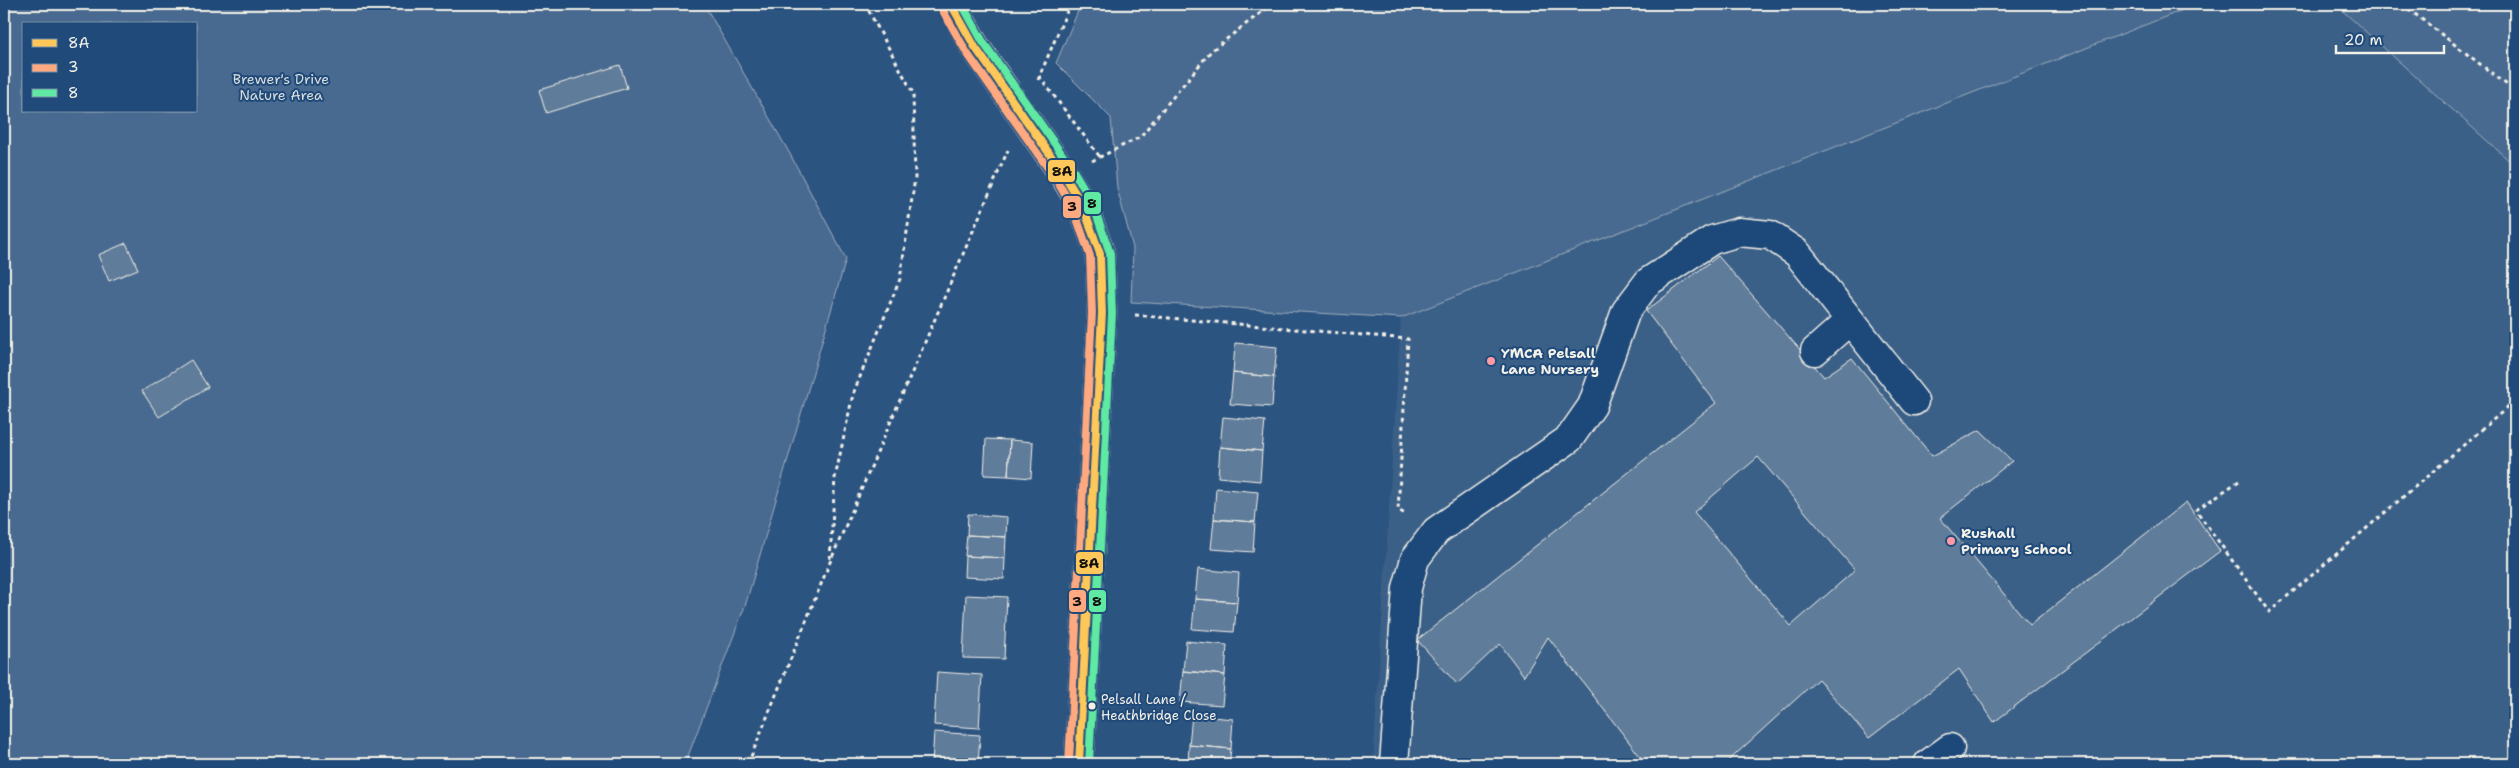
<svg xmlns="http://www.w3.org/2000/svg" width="2519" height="768" viewBox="0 0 2519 768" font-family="'Shantell Sans',sans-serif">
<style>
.built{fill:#3b6088}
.green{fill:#496b90;stroke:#9eaebc;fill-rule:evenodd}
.building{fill:#5e7b9a;stroke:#f4f1e8;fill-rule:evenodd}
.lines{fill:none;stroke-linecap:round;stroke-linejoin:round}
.minor-casing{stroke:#f4f1e8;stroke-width:31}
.major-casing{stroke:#f4f1e8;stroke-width:31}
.path{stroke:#f4f1e8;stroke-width:3;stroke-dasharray:4 4;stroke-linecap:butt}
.minor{stroke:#1f4a7a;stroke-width:28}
.major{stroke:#1f4a7a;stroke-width:28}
.major-bridge-casing{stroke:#f4f1e8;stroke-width:31;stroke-linecap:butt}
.major-bridge{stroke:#1f4a7a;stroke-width:28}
.bus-1-casing{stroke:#1f4a7a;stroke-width:11}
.bus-2-casing{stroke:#1f4a7a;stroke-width:11}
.bus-3-casing{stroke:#1f4a7a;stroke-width:11}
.bus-1{stroke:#fdc75a;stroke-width:8}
.bus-2{stroke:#ffa980;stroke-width:8}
.bus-3{stroke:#60e9a3;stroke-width:8}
.poi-dot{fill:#ff9aa2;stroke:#1f4a7a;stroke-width:2}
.bus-dot{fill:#f4f1e8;stroke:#1f4a7a;stroke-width:2}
.labels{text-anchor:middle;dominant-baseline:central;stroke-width:4;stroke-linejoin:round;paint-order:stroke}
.bus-label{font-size:13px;fill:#f4f1e8;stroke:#1f4a7a;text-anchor:start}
.park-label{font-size:14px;fill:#dadddb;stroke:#1f4a7a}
.poi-label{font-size:14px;font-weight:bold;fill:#f4f1e8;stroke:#1f4a7a;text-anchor:start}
.line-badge{stroke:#1f4a7a;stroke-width:2}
.pale-badge-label{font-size:14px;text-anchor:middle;font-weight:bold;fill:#111}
</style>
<rect width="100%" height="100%" fill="#2c5481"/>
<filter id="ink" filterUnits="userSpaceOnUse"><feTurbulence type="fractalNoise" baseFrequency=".02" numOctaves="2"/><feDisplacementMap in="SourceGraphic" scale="10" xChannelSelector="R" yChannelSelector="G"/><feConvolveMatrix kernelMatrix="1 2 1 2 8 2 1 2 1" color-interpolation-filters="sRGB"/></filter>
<g filter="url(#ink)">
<path class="built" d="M 2198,4 L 2335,4 L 2515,167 L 2515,764 L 1373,764 L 1401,318 Z"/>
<path class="green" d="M 4,4 L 704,4 L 790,154 L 846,259 L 746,603 L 685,764 L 4,764 ZM 24,24 L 196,24 L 196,111 L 24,111 Z
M 1081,4 L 2198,4 L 1401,318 L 1131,302 L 1133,248 L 1117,188 L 1111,118 L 1056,63 Z
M 2335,4 L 2515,4 L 2515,166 Z"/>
<path class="building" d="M 620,65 L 627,88 L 546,113 L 539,90 Z
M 126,243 L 138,269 L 109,281 L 98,255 Z
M 1718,256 L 1824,377 L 1852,358 L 1932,456 L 1980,430 L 2012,461 L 1940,518 L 2030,625 L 2186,502 L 2220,551 L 1994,722 L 1959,669 L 1869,738 L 1818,679 L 1725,764 L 1646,764 L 1548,637 L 1524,676 L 1500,644 L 1457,684 L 1417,640 L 1716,403 L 1646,311 ZM 1758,457 L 1855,570 L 1791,626 L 1694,512 Z
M 1235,343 L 1277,347 L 1274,377 L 1233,373 Z
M 191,360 L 208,387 L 159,417 L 142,391 Z
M 1233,373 L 1274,377 L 1272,407 L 1230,404 Z
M 1223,417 L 1265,421 L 1262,451 L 1220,447 Z
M 986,439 L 1010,440 L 1008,476 L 984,475 Z
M 1010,440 L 1033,442 L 1031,478 L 1008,476 Z
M 1220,447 L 1262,451 L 1260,481 L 1218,477 Z
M 1216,488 L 1258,492 L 1255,522 L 1214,519 Z
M 968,514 L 1007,517 L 1006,537 L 967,535 Z
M 1214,519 L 1255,522 L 1253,552 L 1211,549 Z
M 967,535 L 1006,537 L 1005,558 L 965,556 Z
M 965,556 L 1005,558 L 1004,579 L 964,577 Z
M 1198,569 L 1239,573 L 1237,602 L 1195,599 Z
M 966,595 L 1007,597 L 1004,659 L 963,658 Z
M 1195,599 L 1237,602 L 1234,632 L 1192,629 Z
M 1186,641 L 1227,645 L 1225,675 L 1183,671 Z
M 1183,671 L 1225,675 L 1222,705 L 1180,702 Z
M 937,672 L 982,675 L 979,728 L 934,725 Z
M 1192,715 L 1233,719 L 1231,749 L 1189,745 Z
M 934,732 L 980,735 L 978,764 L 932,764 Z
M 1189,745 L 1231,749 L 1229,764 L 1188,764 Z"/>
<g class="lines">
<g class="minor-casing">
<path id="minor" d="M 1815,351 L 1850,320
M 1394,764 L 1407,588 L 1415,559 L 1436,531 L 1569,439 L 1592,406 L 1626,311 L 1648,282 L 1712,240 L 1739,232 L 1770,235 L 1797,253 L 1914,401
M 1928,764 L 1950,748"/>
</g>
<g class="major-casing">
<path id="major" d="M 1063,173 L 1083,206 L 1100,254 L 1102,313 L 1079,764"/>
</g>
<path class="path" d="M 2402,4 L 2515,91
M 1039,76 L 1100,157
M 1038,80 L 1070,4
M 1092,161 L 1140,137 L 1211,51 L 1272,4
M 1135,315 L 1408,339 L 1398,510 L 1407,515
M 2239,481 L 2196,510 L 2269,612 L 2515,401
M 830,559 L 835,478 L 853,394 L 900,279 L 915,178 L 913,93 L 865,4
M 748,764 L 830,562 L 1008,150"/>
<use href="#minor" class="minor"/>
<use href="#major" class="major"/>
<g class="major-bridge-casing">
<path id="major-bridge" d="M 960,20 L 975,47 L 1063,173"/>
</g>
<use href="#major-bridge" class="major-bridge"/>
<g class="bus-1-casing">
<path id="bus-1" d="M 951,4 L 975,47 L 1065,176 L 1083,206 L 1100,254 L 1102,313 L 1079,764"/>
</g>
<g class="bus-2-casing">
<path id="bus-2" d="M 942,9 L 967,53 L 1057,181 L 1074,210 L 1090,256 L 1092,313 L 1069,763"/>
</g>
<g class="bus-3-casing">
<path id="bus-3" d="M 962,4 L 983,42 L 1073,170 L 1092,202 L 1110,253 L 1112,314 L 1089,764"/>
</g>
<use href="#bus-1" class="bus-1"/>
<use href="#bus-2" class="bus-2"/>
<use href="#bus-3" class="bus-3"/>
</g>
</g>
<g class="poi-dot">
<circle cx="1491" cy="361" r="5"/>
<circle cx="1951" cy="541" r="5"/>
</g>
<circle class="bus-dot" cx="1092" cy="706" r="4.5"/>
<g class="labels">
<g class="bus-label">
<text x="1101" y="699">Pelsall Lane /<tspan x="1101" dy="16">Heathbridge Close</tspan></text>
</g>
<g class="park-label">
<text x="281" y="79">Brewer's Drive<tspan x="281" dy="16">Nature Area</tspan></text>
</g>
<g class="poi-label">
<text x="1501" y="353">YMCA Pelsall<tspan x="1501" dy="16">Lane Nursery</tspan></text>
<text x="1961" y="533">Rushall<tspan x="1961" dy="16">Primary School</tspan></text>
</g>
</g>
<g class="line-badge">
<rect x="1047" y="159" width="29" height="24" rx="5" fill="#fdc75a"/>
<rect x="1083" y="191" width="19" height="24" rx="5" fill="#60e9a3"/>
<rect x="1062" y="195" width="20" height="24" rx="5" fill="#ffa980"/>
<rect x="1075" y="551" width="29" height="24" rx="5" fill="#fdc75a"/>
<rect x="1088" y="589" width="19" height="24" rx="5" fill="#60e9a3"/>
<rect x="1068" y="589" width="19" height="24" rx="5" fill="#ffa980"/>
</g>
<g class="pale-badge-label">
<text x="1062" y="176">8A</text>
<text x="1092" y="208">8</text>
<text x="1072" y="211">3</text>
<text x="1089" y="568">8A</text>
<text x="1097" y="606">8</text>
<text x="1077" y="606">3</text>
</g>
<rect width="2519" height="768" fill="none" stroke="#1f4a7a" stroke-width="20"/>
<rect x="10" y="10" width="2499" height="748" fill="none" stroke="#f4f1e8" stroke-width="2" filter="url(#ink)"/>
<rect x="22" y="22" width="175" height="90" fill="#1f4a7a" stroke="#748da6"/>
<rect x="32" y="39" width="25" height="8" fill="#fdc75a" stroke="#748da6"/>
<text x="68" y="48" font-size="15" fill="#f4f1e8">8A</text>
<rect x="32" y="64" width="25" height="8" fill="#ffa980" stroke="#748da6"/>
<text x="68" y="72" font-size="15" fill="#f4f1e8">3</text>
<rect x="32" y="89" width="25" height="8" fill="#60e9a3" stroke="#748da6"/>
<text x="68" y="98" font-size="15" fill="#f4f1e8">8</text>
<path d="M2336 45v8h108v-8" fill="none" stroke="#f4f1e8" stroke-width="2.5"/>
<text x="2344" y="45" font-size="15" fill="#f4f1e8" stroke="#1f4a7a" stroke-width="4" paint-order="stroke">20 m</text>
</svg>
